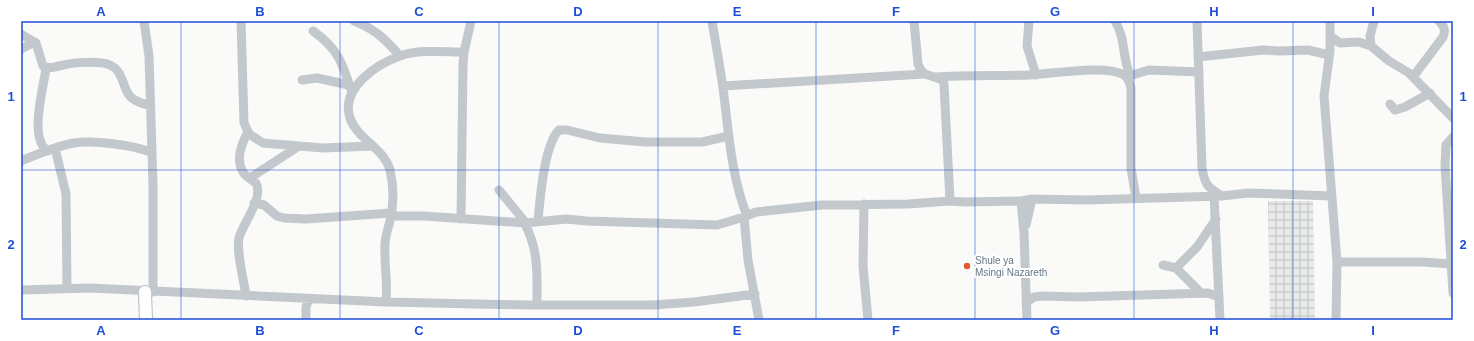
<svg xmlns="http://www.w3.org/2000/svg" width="1474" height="341" viewBox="0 0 1474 341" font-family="Helvetica,sans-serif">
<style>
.industrial{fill:url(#industrial-grid)}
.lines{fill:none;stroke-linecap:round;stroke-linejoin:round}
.secondary-casing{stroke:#b3babf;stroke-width:14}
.street{stroke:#c3c8cc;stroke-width:9}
.secondary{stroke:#fff;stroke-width:12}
.grid{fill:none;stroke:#1d4ed8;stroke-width:1;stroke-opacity:0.55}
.poi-dot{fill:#e4572e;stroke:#fff;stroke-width:1.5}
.labels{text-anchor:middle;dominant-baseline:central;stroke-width:4;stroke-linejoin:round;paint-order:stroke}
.poi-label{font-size:10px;fill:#657683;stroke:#fff;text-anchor:start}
.neatline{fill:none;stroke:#1d4ed8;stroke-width:1.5}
.grid-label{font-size:13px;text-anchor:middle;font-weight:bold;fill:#1d4ed8}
</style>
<defs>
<pattern id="industrial-grid" width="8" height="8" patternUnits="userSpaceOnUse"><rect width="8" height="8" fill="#e8e9e9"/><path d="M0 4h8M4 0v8" fill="none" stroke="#c0c1c2"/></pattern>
</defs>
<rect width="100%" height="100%" fill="#fafaf8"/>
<path class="industrial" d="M 1268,201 L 1313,201 L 1315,320 L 1270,320 Z"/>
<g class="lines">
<g class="secondary-casing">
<path id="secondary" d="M 145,292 L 146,320"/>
</g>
<path class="street" d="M 144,21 L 149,56 L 153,185 L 153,292
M 241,21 L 244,123 L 249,134 L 263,143 L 323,148 L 373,146
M 354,21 C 375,29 385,39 400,56
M 712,21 C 716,46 721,71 724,96 C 729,137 732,178 747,216
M 914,21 L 918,64 C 923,78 931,74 942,80 L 944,84 L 950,201
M 1029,21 L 1027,46 L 1036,75
M 1115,21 C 1126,39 1122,57 1130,75
M 1197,21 L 1202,168 C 1205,185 1207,187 1222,196
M 1330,21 L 1330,51 L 1324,96 L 1337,262 L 1336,320
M 313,31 C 339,49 343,65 352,93
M 21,34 L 36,43 L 43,66 C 51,70 56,66 64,65 C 74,62 101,61 110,65 C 123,71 122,85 129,95 C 133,101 144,104 151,106
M 1330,36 L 1340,43 L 1359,42 L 1371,46 L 1389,61 L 1409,73 L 1453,118
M 1371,46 L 1370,36 L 1374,21
M 21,49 L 35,42
M 1198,57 L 1263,50 L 1280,51 L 1308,50 L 1329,55
M 46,68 C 44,86 28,139 48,151
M 935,77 C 967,75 998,76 1030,75 C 1052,74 1106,64 1124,75 C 1128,78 1130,83 1131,88 L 1131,168 L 1136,198
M 1126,77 L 1149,70 L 1199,72
M 1413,77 L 1443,37 C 1446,30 1444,26 1439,21
M 302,80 L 317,78 L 349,85
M 723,86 L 924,74
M 1390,104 L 1395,110 L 1405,107 L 1430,93
M 1453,137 L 1446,145 L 1445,166 L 1453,293
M 55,148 L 66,194 L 67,288
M 21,161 C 38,154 56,146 74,143 C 95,140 131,145 151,152
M 250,178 L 299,146
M 499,190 L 526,223
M 1214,196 L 1220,320
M 1021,201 L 1024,233 L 1027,320
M 254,203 L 264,205 L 277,216 L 284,218 L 306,219 L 391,213
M 864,204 L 863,266 L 868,320
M 391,216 L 424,216 L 526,223 L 566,219 L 587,221 L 717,225 L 744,217
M 461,219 L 463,64 L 464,52 L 471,21
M 538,221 C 540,199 544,145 559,130 L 567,130 L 600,138 L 645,142 L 702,142 L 729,136
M 524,222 C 539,250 537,273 537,304
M 1026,225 L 1032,199
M 1337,262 L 1423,262 L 1450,264
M 1163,265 L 1176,268 L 1201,293
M 1176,268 L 1197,247 L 1216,219
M 21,290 L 90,288 L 386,302 L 527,305 L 654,305 L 694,302 L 755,294
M 246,296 C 244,281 236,251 239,238 C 243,222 264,199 256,183 C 252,180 246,177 243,172 C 235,159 242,144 248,131
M 386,302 C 388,283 384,264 385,245 C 385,236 388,229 390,221 C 394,204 394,187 390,170 C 384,148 357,139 350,118 C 340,88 377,64 400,56 C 420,49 444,52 464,52
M 1026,303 L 1034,297 L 1043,296 L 1078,297 L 1208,293 L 1219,297
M 306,320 L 306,307 L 309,299
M 759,320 L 748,260 L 744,217 L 756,212 L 822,205 L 908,204 L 950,201 L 965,202 L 1021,201 L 1032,199 L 1087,200 L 1222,196 L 1248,193 L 1332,196"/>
<use href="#secondary" class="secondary"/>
</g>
<path class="grid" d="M 181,21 L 181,320M 340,21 L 340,320M 499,21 L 499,320M 658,21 L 658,320M 816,21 L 816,320M 975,21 L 975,320M 1134,21 L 1134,320M 1293,21 L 1293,320M 21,170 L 1453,170"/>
<circle class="poi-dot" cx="967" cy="266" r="4"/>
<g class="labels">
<g class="poi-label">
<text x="975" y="260">Shule ya<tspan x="975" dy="12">Msingi Nazareth</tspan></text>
</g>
</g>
<rect width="1474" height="341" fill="none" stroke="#ffffff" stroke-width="44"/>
<rect x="22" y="22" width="1430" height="297" class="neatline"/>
<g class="grid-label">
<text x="101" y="16">A</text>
<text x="260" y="16">B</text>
<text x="419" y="16">C</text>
<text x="578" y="16">D</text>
<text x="737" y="16">E</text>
<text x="896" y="16">F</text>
<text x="1055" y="16">G</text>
<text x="1214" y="16">H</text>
<text x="1373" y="16">I</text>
<text x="11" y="101">1</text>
<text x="1463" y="101">1</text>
<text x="11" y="249">2</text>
<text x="1463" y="249">2</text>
<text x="101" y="335">A</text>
<text x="260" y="335">B</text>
<text x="419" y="335">C</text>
<text x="578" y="335">D</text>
<text x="737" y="335">E</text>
<text x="896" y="335">F</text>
<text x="1055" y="335">G</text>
<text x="1214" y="335">H</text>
<text x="1373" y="335">I</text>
</g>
</svg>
